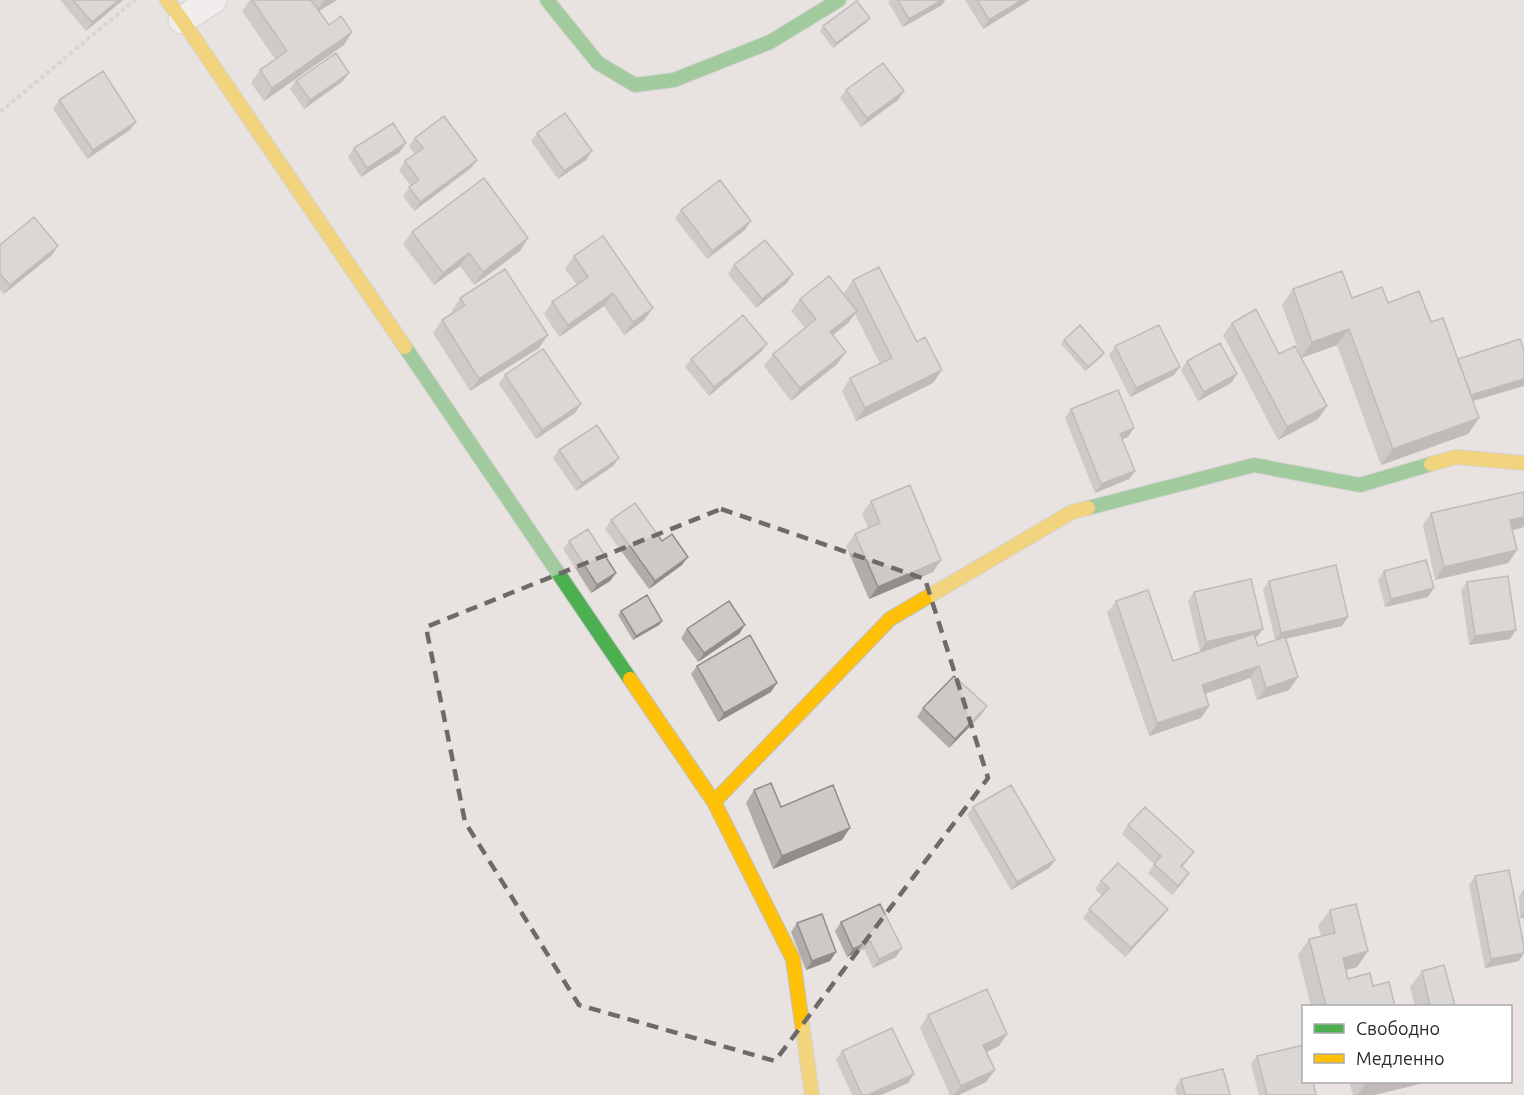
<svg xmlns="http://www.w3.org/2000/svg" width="1524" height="1095" viewBox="0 0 1524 1095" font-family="Ubuntu,sans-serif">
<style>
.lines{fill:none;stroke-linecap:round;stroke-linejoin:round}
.street-casing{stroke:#c2c1c1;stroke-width:29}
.fast-casing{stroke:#c2c1c1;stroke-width:16}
.slow-casing{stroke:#c2c1c1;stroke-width:16}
.path{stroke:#c5c5c4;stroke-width:4;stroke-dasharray:4.5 3;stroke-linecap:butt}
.street{stroke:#fcfbfa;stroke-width:27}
.fast{stroke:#4caf50;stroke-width:14}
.slow{stroke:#ffc107;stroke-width:14}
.wall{fill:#b0adab}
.shaded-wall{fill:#908d8b}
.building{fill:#cdc9c7;stroke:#908d8b;stroke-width:1.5}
.marked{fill:none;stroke:#6d6b6a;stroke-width:4.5;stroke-dasharray:12 8;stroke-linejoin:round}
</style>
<rect width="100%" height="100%" fill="#e8e2e0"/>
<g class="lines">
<g class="street-casing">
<path id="street" d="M 182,20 L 213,0"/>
</g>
<g class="fast-casing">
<path id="fast" d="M 547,0 L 598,63 L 635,85 L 674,80 L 770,42 L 839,0
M 405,347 L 630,679
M 1088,508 L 1254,465 L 1360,485 L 1431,464"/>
</g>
<g class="slow-casing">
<path id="slow" d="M 167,0 L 182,20 L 405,347
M 1431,464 L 1456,457 L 1524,463
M 630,679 L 714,802 L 793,959 L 812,1095
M 714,802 L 890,619 L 1072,512 L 1088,508"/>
</g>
<path class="path" d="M 0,112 L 135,0"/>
<use href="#street" class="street"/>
<use href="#fast" class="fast"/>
<use href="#slow" class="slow"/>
</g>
<path class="wall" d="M 60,0 L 123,0 L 86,31 Z
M 250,0 L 337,0 L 319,11 L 344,45 L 264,101 L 251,83 L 260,70 L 275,59 L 242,11 Z
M 890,0 L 945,0 L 942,5 L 903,27 L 888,2 Z
M 965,0 L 1030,0 L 983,29 Z
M 870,18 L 867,22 L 833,48 L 820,31 L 823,26 Z
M 296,81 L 343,81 L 304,109 L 290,89 Z
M 846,90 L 904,91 L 898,100 L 861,127 L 840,98 Z
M 59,100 L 130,130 L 87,159 L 53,109 Z
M 537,133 L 586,160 L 558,179 L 531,141 Z
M 415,138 L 471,168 L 414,211 L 403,196 L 411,186 L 399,170 L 405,161 L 415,154 L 409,146 Z
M 354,148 L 400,152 L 361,177 L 348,157 Z
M 681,210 L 745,230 L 707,259 L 675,218 Z
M 412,232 L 528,238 L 520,251 L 474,285 L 460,266 L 434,285 L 403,244 Z
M 0,245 L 52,255 L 4,294 L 0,290 Z
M 574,256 L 653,308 L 644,320 L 624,335 L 604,306 L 559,337 L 544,314 L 552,302 L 577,285 L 565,269 Z
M 734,265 L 787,283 L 756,308 L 728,274 Z
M 853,280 L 933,383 L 856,421 L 842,391 L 850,378 L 880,364 L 855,314 L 848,323 L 833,335 L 846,352 L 837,364 L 791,401 L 764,366 L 773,354 L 805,328 L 791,311 L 800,299 L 848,300 L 844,293 Z
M 1293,289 L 1388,303 L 1431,322 L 1473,401 L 1479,418 L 1468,434 L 1381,465 L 1337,345 L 1301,358 L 1327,406 L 1318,419 L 1278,440 L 1223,335 L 1232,323 L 1279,354 L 1300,355 L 1282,305 Z
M 460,298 L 539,348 L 470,391 L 433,333 L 442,320 L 453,313 L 452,311 Z
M 1064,340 L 1101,357 L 1085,371 L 1061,344 Z
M 1115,346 L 1174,375 L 1130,397 L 1109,355 Z
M 761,352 L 709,396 L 685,367 L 691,359 Z
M 1187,361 L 1231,383 L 1198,401 L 1181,370 Z
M 505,375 L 575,413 L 536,439 L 499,384 Z
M 1071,409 L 1128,437 L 1122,439 L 1135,471 L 1129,479 L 1095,493 L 1065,418 Z
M 559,450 L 613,466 L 576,491 L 553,458 Z
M 871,501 L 933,572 L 869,599 L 846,546 L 855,534 L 868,528 L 862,514 Z
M 1431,513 L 1522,528 L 1513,530 L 1517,550 L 1508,563 L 1435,580 L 1423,525 Z
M 611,520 L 662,541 L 682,565 L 649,589 L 605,529 Z
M 569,541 L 616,573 L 610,581 L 591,593 L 563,549 Z
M 1384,571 L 1428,597 L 1385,607 L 1378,580 Z
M 1269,581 L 1342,626 L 1285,639 L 1289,690 L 1257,700 L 1250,678 L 1205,694 L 1201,718 L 1149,736 L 1107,613 L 1116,601 L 1173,661 L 1213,648 L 1200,651 L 1188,601 L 1194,592 L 1263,629 L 1257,637 L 1255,638 L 1258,646 L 1275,640 L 1263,589 Z
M 1467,582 L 1510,639 L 1469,645 L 1461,590 Z
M 621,611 L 662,621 L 659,625 L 633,640 L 618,615 Z
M 745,625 L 739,634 L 698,662 L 681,638 L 687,629 Z
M 697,666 L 771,692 L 718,722 L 691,674 Z
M 987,706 L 981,715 L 949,748 L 917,717 L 923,708 Z
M 754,790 L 781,807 L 842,840 L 773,869 L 746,803 Z
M 973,807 L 1055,860 L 1049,868 L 1011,890 L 967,815 Z
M 1128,825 L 1188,861 L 1182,867 L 1183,882 L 1172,895 L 1148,873 L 1154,864 L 1122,834 Z
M 1475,876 L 1519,961 L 1485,968 L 1469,885 Z
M 1101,881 L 1168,909 L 1162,917 L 1125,957 L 1083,918 L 1089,909 L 1102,896 L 1095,889 Z
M 1524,889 L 1524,918 L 1520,918 L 1519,896 Z
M 1330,910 L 1368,951 L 1357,967 L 1346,970 L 1348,979 L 1373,986 L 1395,1006 L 1311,1006 L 1298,955 L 1309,939 L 1321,936 L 1318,926 Z
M 841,922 L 902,948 L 896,957 L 873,968 L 864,949 L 847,957 L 835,931 Z
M 797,923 L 836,952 L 830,961 L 806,970 L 791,932 Z
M 1422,971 L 1455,1006 L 1415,1006 L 1410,987 Z
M 928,1015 L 1007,1034 L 999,1046 L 987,1052 L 995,1070 L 986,1082 L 959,1095 L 950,1095 L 920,1028 Z
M 842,1051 L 914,1074 L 908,1083 L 881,1095 L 852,1095 L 836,1060 Z
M 1257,1056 L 1316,1095 L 1259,1095 L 1251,1064 Z
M 1181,1079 L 1230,1095 L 1177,1095 L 1175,1088 Z
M 1349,1082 L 1428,1082 L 1374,1095 L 1353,1095 Z"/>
<path class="shaded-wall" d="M 119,0 L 123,0 L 86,31 L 92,22 Z
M 325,0 L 337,0 L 314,14 L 323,2 Z
M 942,0 L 945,0 L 942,5 L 903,27 L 909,19 Z
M 1022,0 L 1030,0 L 983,29 L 989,20 Z
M 870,18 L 867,22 L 833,48 L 836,43 Z
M 352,32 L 344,45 L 264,101 L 272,88 Z
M 349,73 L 343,81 L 304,109 L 310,100 Z
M 904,91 L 898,100 L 861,127 L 867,118 Z
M 136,122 L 130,130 L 87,159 L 93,150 Z
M 406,143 L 400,152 L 361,177 L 367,168 Z
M 592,151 L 586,160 L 558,179 L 564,171 Z
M 477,160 L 471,168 L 414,211 L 420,202 Z
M 751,221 L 745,230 L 707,259 L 712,251 Z
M 528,238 L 520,251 L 474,285 L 483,272 Z
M 58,246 L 52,255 L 4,294 L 10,285 Z
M 469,253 L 460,266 L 434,285 L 443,273 Z
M 793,274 L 787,283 L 756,308 L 762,299 Z
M 613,293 L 604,306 L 559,337 L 568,325 Z
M 653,308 L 644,320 L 624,335 L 633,322 Z
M 857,311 L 848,323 L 821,344 L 830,332 Z
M 1349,329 L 1337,345 L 1301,358 L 1312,342 Z
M 548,335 L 539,348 L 470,391 L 479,379 Z
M 767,344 L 761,352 L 709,396 L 714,387 Z
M 846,352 L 837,364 L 791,401 L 800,388 Z
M 1104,353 L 1101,357 L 1085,371 L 1088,367 Z
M 1180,367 L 1174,375 L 1130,397 L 1136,388 Z
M 942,370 L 933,383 L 856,421 L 865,408 Z
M 1237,374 L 1231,383 L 1198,401 L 1204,392 Z
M 1524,379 L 1524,386 L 1463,404 L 1469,396 Z
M 581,404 L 575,413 L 536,439 L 542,430 Z
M 1327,406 L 1318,419 L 1278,440 L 1287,427 Z
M 1479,418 L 1468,434 L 1381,465 L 1393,449 Z
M 1134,428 L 1128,437 L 1114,443 L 1120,434 Z
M 619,458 L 613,466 L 576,491 L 582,483 Z
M 1135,471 L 1129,479 L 1095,493 L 1101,484 Z
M 1524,517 L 1524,525 L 1522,528 L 1502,532 L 1510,520 Z
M 1517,550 L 1508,563 L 1435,580 L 1444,567 Z
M 688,557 L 682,565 L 649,589 L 655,581 Z
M 941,560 L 933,572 L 869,599 L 878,587 Z
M 616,573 L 610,581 L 591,593 L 597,585 Z
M 1434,588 L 1428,597 L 1385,607 L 1391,599 Z
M 1348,617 L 1342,626 L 1275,641 L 1281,633 Z
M 662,621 L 659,625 L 633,640 L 636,636 Z
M 745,625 L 739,634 L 698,662 L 704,653 Z
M 1263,629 L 1257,637 L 1200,651 L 1206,642 Z
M 1516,630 L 1510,639 L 1469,645 L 1475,636 Z
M 1259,666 L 1250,678 L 1193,698 L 1202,685 Z
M 1298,677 L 1289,690 L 1257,700 L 1266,688 Z
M 777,683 L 771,692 L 718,722 L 724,713 Z
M 987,706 L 981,715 L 949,748 L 955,739 Z
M 1209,706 L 1201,718 L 1149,736 L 1157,723 Z
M 850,828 L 842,840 L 773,869 L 782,856 Z
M 1055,860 L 1049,868 L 1011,890 L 1017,882 Z
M 1189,873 L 1183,882 L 1172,895 L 1178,886 Z
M 1168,909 L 1162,917 L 1125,957 L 1131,948 Z
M 1524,912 L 1524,918 L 1520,918 Z
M 870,941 L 864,949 L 847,957 L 853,949 Z
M 902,948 L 896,957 L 873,968 L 879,959 Z
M 1368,951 L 1357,967 L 1331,974 L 1343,958 Z
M 836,952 L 830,961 L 806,970 L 812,961 Z
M 1524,953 L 1519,961 L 1485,968 L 1491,959 Z
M 1007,1034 L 999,1046 L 975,1057 L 983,1045 Z
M 995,1070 L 986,1082 L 959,1095 L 954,1095 L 961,1086 Z
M 914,1074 L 908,1083 L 881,1095 L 868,1095 Z
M 1375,1082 L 1428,1082 L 1374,1095 L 1357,1095 L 1365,1084 Z"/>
<path class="building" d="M 73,0 L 119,0 L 92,22 Z
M 252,0 L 311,0 L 329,25 L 341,16 L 352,32 L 272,88 L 260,70 L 287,51 Z
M 898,0 L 942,0 L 909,19 Z
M 977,0 L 1022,0 L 989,20 Z
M 857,1 L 870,18 L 836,43 L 823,26 Z
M 336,53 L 349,73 L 310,100 L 296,81 Z
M 883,63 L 904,91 L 867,118 L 846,90 Z
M 103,71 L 136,122 L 93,150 L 59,100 Z
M 565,113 L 592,151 L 564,171 L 537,133 Z
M 444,116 L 477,160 L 420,202 L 409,187 L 419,180 L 405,161 L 423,148 L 415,138 Z
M 393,123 L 406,143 L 367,168 L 354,148 Z
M 484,178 L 528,238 L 483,272 L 469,253 L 443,273 L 412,232 Z
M 720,180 L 751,221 L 712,251 L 681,210 Z
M 34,217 L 58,246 L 10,285 L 0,274 L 0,245 Z
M 603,236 L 653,308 L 633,322 L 613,293 L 568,325 L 552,302 L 588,277 L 574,256 Z
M 765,240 L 793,274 L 762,299 L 734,265 Z
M 879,267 L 917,342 L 925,337 L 942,370 L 865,408 L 850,378 L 892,358 L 853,280 Z
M 505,269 L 548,335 L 479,379 L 442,320 L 465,305 L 460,298 Z
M 1342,271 L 1352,298 L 1382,287 L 1388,303 L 1419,291 L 1431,322 L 1443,318 L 1479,418 L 1393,449 L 1349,329 L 1312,342 L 1293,289 Z
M 829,276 L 857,311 L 830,332 L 846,352 L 800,388 L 773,354 L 816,319 L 800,299 Z
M 1256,309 L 1279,354 L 1295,346 L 1327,406 L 1287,427 L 1232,323 Z
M 743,315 L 767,344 L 714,387 L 691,359 Z
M 1080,325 L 1104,353 L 1088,367 L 1064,340 Z
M 1159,325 L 1180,367 L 1136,388 L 1115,346 Z
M 1520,339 L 1524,351 L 1524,379 L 1471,395 L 1458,359 Z
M 1220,343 L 1237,374 L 1204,392 L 1187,361 Z
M 543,349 L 581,404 L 542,430 L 505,375 Z
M 1118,390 L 1134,428 L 1120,434 L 1135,471 L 1101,484 L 1071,409 Z
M 597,425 L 619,458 L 582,483 L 559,450 Z
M 910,485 L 941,560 L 878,587 L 855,534 L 880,523 L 871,501 Z
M 1524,492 L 1524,517 L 1510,520 L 1517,550 L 1444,567 L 1431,513 Z
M 635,503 L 662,541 L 672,534 L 688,557 L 655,581 L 611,520 Z
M 588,529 L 616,573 L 597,585 L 569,541 Z
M 1426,560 L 1434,588 L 1391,599 L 1384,571 Z
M 1336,565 L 1348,617 L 1281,633 L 1269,581 Z
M 1508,576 L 1516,630 L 1475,636 L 1467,582 Z
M 1251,579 L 1263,629 L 1206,642 L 1194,592 Z
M 1148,590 L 1173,661 L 1254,634 L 1258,646 L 1285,637 L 1298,677 L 1266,688 L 1259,666 L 1202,685 L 1209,706 L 1157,723 L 1116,601 Z
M 647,595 L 662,621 L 636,636 L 621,611 Z
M 729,601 L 745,625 L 704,653 L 687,629 Z
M 750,635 L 777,683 L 724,713 L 697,666 Z
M 954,676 L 987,706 L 955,739 L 923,708 Z
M 771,783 L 781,807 L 833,785 L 850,828 L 782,856 L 754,790 Z
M 1011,785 L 1055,860 L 1017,882 L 973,807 Z
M 1145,807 L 1194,852 L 1181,866 L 1189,873 L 1178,886 L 1154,864 L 1161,856 L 1128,825 Z
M 1118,863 L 1168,909 L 1131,948 L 1089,909 L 1109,888 L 1101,881 Z
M 1509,870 L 1524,947 L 1524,953 L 1491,959 L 1475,876 Z
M 880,904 L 902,948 L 879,959 L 870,941 L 853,949 L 841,922 Z
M 1356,904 L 1368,951 L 1343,958 L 1348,979 L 1370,973 L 1373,986 L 1389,982 L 1395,1006 L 1326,1006 L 1309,939 L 1335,933 L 1330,910 Z
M 822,914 L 836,952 L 812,961 L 797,923 Z
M 1444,965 L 1455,1006 L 1429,1006 L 1430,1006 L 1422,971 Z
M 987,989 L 1007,1034 L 983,1045 L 995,1070 L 961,1086 L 928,1015 Z
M 892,1028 L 914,1074 L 868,1095 L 862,1095 L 842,1051 Z
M 1304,1045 L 1304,1082 L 1313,1082 L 1316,1095 L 1267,1095 L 1257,1056 Z
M 1223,1069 L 1230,1095 L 1185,1095 L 1181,1079 Z
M 1365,1082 L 1375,1082 L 1365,1084 Z"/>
<path d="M0 0H1524V1095H0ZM 721,509 L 925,579 L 988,778 L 775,1061 L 579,1005 L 465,822 L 426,627 Z" fill="#e8e2e0" fill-opacity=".55" fill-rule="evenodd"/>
<path class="marked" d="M 721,509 L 925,579 L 988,778 L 775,1061 L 579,1005 L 465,822 L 426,627 Z"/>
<rect x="1302" y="1005" width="210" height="78" fill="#ffffff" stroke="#aaaaaa" stroke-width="1.5"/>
<rect x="1314" y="1024" width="30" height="9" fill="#4caf50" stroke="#aaaaaa" stroke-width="1.5"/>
<text x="1356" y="1035" font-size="18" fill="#2b2b2b">Свободно</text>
<rect x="1314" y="1054" width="30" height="9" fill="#ffc107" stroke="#aaaaaa" stroke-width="1.5"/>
<text x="1356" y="1065" font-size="18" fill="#2b2b2b">Медленно</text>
</svg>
